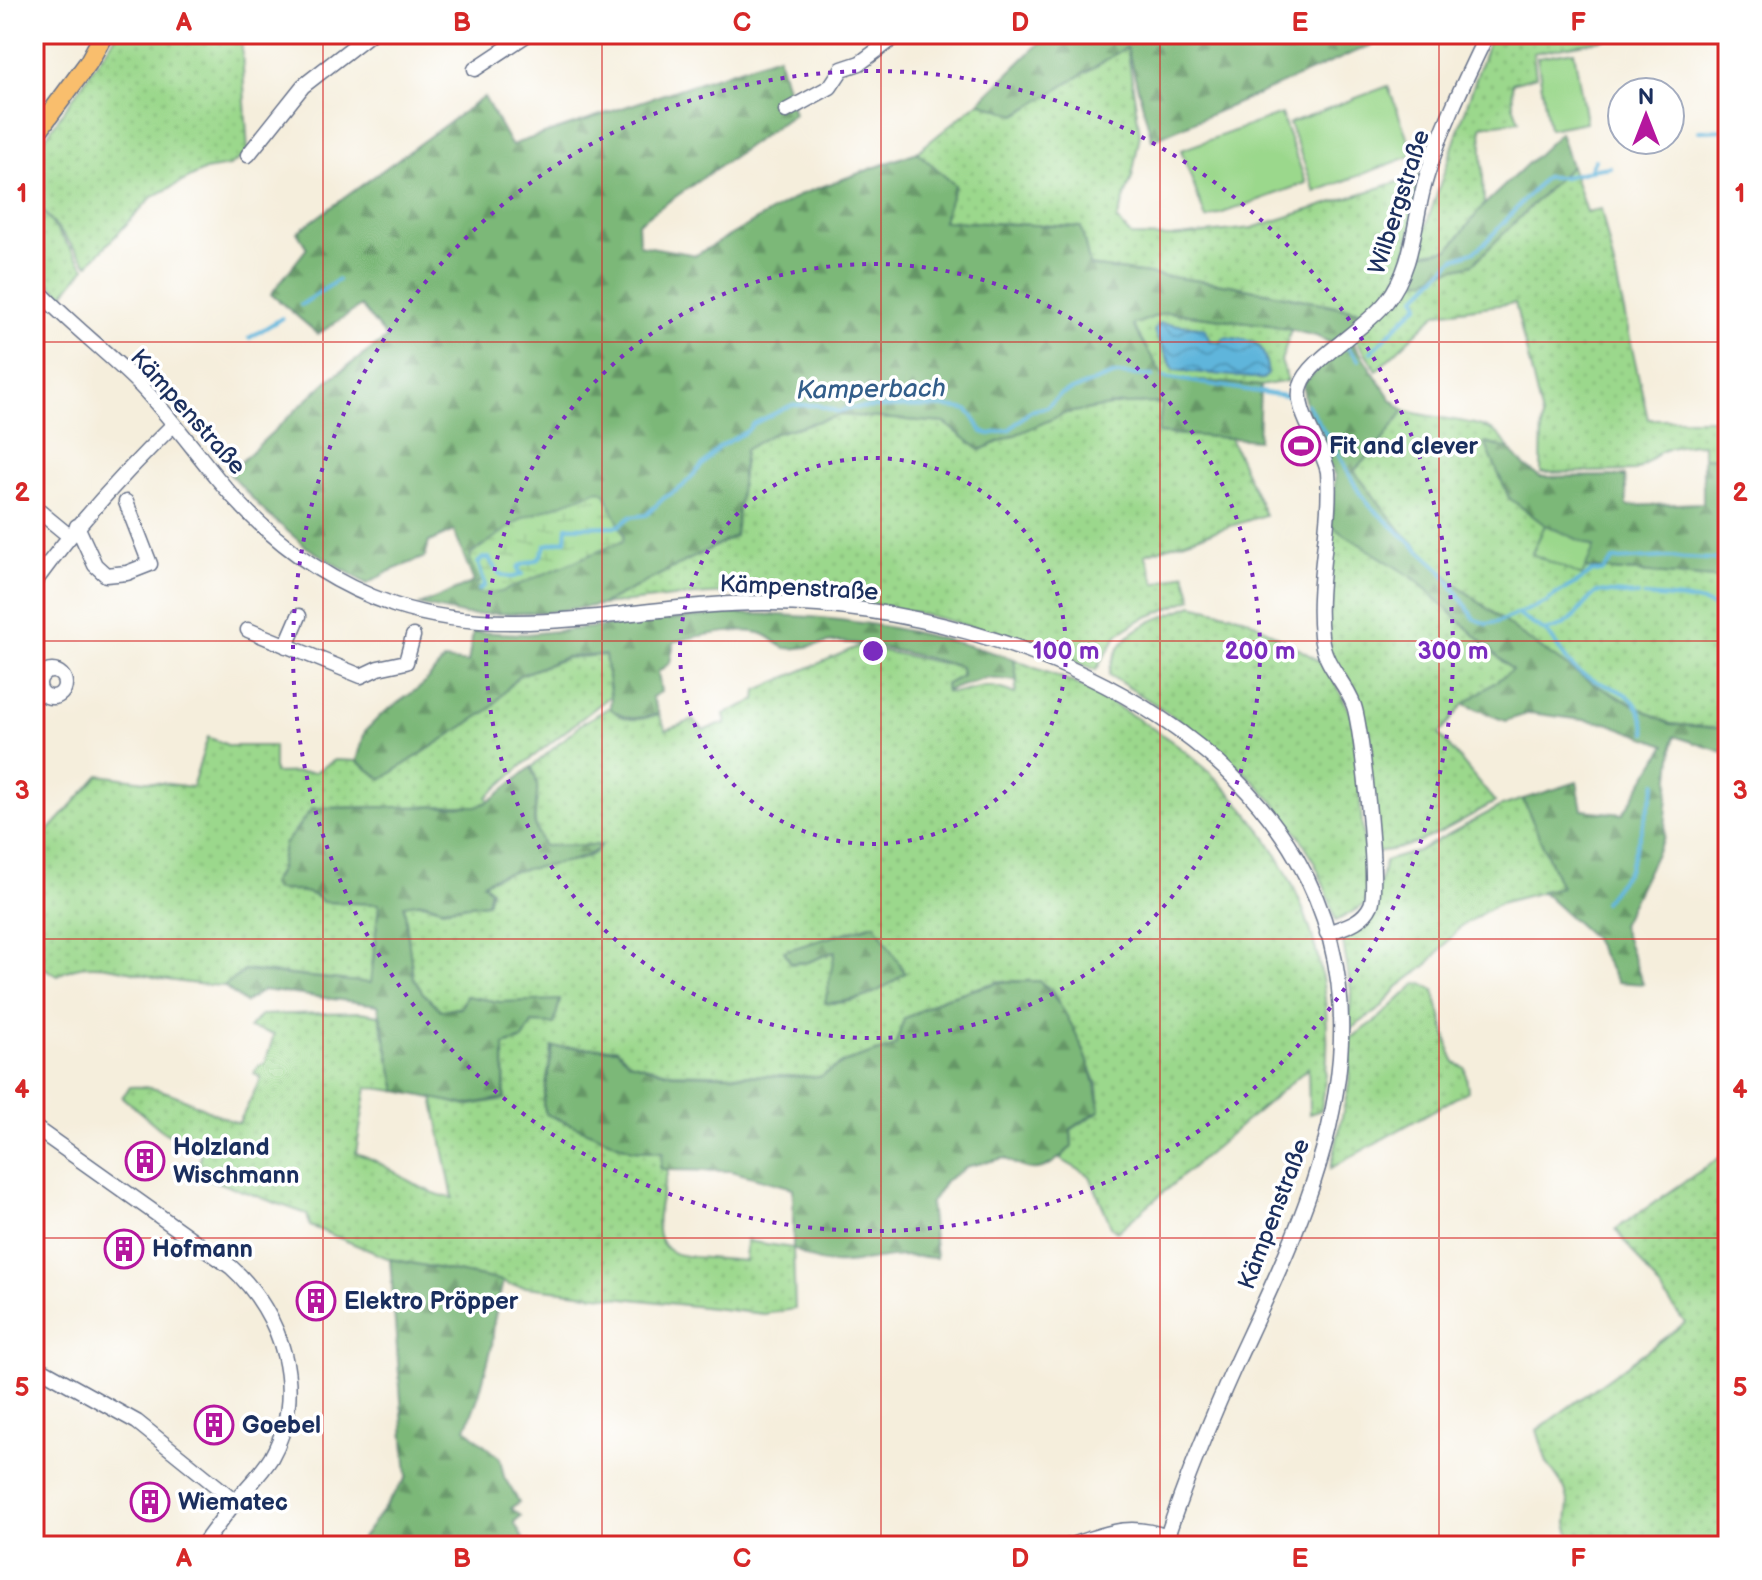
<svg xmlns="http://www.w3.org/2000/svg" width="1762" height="1580" viewBox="0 0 1762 1580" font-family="'Balsamiq Sans',sans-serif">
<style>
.green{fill:url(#green-dots);stroke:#5b8475;stroke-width:2;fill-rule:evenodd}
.forest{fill:url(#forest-firs);stroke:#4c746b;stroke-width:2}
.wetland{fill:url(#wetland-marsh);stroke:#5b8475;stroke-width:2}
.pitch{fill:#9bd88c;stroke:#5b8475;stroke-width:2}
.water{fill:url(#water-waves);stroke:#3d729c;stroke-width:2}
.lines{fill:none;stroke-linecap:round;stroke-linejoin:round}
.stream{stroke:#5fb5db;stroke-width:4}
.minor-casing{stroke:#67728a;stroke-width:17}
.major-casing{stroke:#67728a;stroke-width:21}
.minor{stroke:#fff;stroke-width:14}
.major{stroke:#f9be6d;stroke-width:18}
.grid{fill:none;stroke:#d62828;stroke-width:2;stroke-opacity:0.55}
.ring{fill:none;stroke:#7b2cbf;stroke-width:4;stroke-dasharray:4 8}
.labels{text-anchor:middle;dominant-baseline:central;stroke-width:7;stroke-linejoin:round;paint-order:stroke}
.street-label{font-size:24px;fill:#1b2f5e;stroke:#fff}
.poi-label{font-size:24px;font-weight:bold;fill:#1b2f5e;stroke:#fff;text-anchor:start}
.water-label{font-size:26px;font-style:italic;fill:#335e8a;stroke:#fff}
.centre{fill:#7b2cbf;stroke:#fff;stroke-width:4}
.ring-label{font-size:24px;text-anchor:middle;font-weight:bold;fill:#7b2cbf;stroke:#fff;stroke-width:7;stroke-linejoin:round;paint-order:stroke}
.neatline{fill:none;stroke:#d62828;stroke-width:3}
.grid-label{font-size:26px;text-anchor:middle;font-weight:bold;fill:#d62828}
</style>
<defs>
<pattern id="green-dots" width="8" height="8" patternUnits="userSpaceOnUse" patternTransform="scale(2)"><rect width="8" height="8" fill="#9bd88c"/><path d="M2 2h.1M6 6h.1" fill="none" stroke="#85ba7b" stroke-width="1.8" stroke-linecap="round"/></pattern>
<pattern id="forest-firs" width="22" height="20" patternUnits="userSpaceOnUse" patternTransform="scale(2)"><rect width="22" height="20" fill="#7cb878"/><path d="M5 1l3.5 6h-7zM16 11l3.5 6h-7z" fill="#659666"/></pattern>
<pattern id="wetland-marsh" width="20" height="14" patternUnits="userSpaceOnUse" patternTransform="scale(2)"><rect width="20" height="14" fill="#9bd88c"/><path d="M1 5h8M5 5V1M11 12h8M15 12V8" fill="none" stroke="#85ba7b"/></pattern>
<pattern id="water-waves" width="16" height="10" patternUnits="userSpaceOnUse" patternTransform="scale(2)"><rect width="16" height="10" fill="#5fb5db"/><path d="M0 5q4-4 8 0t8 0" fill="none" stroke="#4e94b5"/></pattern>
</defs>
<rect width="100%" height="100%" fill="#fff"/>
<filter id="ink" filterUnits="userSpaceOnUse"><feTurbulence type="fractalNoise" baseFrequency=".0125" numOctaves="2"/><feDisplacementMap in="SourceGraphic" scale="16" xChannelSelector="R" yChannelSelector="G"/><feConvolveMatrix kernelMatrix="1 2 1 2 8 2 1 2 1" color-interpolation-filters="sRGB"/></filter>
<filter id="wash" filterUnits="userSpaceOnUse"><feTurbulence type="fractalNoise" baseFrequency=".006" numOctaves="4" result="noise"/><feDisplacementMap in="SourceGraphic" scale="32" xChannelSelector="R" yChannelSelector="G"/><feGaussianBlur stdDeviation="1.8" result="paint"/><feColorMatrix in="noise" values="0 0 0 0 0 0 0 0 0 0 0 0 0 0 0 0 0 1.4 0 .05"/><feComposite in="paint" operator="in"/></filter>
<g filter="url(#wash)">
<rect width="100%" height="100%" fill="#f5eedc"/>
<path class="green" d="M 117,34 L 241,34 L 248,153 L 229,166 L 205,170 L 152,197 L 88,265 L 35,201 L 85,268 L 63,295 L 34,270 L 34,154 Z
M 1491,34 L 1608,34 L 1606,39 L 1533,53 L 1536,76 L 1512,83 L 1513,105 L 1519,121 L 1481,126 L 1484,205 L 1449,249 L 1416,255 Z
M 1127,47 L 1140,134 L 1132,177 L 1117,220 L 1131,236 L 1170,237 L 1252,228 L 1423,174 L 1402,274 L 1373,313 L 1230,285 L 1089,266 L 1080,227 L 942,221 L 917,152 L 979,102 L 1017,115 Z
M 1571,166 L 1586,212 L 1601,209 L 1648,419 L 1728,419 L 1728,458 L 1703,457 L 1703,444 C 1689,444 1675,445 1662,451 C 1653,455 1648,465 1635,471 L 1541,473 L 1542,417 L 1515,303 L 1437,313 L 1377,370 L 1355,338 L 1405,283 L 1427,279 L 1448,270 L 1473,264 Z
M 1166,312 L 1270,325 L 1291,330 L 1281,361 L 1288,381 L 1260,386 L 1164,378 L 1132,325 Z
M 1163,403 L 1159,433 L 1230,438 L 1265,515 L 1145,554 L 1156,584 L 1185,573 L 1192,599 L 1140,620 L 1118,634 L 1096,670 C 997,631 897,601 790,594 C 728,589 663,598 601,605 L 734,536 L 745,450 L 772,434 L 841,415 L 945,423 L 980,450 L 1066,413 L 1122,404 Z
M 1404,410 C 1430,419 1478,419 1498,434 C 1502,437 1506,444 1509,449 L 1486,443 L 1509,497 L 1545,525 L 1532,553 L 1581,575 L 1585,568 L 1728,579 L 1728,729 L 1670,724 L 1588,681 L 1520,634 L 1456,584 L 1402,532 L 1354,471 L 1382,441 Z
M 1331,526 L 1415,579 L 1513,671 L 1464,704 L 1439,734 L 1495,802 C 1456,823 1421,848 1376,852 L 1362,717 L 1328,649 L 1325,626 Z
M 1193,605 L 1246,618 L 1326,665 L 1353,718 L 1364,847 L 1370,887 L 1366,904 L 1336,921 C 1328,895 1318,865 1303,842 C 1255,765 1183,722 1109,675 C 1117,627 1154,621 1193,605 Z
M 859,646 L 961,667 L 961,676 L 945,685 L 946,692 C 978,695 977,678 1015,694 L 1017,681 L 1014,659 C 1034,669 1056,674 1076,684 C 1100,697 1126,711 1149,726 C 1282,809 1349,955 1321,1110 L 1309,1114 L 1308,1068 L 1117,1232 L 1111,1226 L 1090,1176 L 1060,1159 L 1072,1146 L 1071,1130 L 1100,1111 L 1098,1087 L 1082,1046 L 1052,990 L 1039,981 L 1000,981 L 943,998 L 904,1019 L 895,1046 L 842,1063 L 820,1077 L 672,1073 L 629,1062 L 616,1048 L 552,1047 L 543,1103 L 546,1114 L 632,1150 L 663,1152 L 660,1168 L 668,1170 C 663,1193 644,1240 674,1253 C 683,1258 731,1259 745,1261 L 746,1241 L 793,1248 L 795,1309 L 764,1314 L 509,1285 L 503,1281 L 390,1259 L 310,1226 L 307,1214 L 200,1176 L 200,1148 L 165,1133 L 122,1097 L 130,1087 C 170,1084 203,1112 239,1123 L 261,1078 L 254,1073 L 259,1065 L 265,1064 L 274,1034 L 249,1028 L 261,1015 L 360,1012 L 379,1015 L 397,1091 L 367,1087 L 356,1153 C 392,1164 414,1192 453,1198 L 433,1097 L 466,1106 L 505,1099 L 504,1045 L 523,1040 L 532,1023 L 554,1024 L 560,1001 L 500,1002 L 466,996 L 461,1007 L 441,1011 L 423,993 L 413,977 L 404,904 L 423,903 L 442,909 L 487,903 L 491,890 L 484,883 C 499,874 520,869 537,865 C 558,860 590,866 600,845 L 544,846 C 540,838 535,829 535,820 C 535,798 542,789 532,767 L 581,724 L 610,707 C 626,724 638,720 659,715 L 666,730 L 693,720 L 704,730 L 726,723 L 724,714 L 756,700 L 757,690 ZM 874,924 L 905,973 C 880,992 857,1005 825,1003 L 836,951 L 809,962 L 791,964 L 784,951 Z
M 605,655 L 610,696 L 524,764 L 487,797 L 490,801 L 478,806 L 312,808 L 284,845 L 279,870 L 271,884 L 275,890 C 291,890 311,890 323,902 L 379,904 L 370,983 L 245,970 L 224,986 C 206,985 186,983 168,980 C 136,974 86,954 58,976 L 34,962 L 34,851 L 43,837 L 99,775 L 192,787 L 208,737 L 230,746 L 274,746 L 274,773 L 315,772 L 335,760 L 356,761 L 382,779 L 490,709 L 518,676 L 566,658 Z
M 1523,799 L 1561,887 L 1500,903 L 1461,926 L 1427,965 L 1398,987 L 1381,1008 L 1349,1030 L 1351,991 L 1343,942 L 1372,917 L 1385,861 L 1418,851 L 1499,807 Z
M 1422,983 L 1434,990 L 1451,1054 L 1455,1063 L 1465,1068 L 1468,1091 L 1331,1168 L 1349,1084 L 1351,1038 L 1377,1020 L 1416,984 Z
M 1728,1152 L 1728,1546 L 1573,1546 L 1567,1523 L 1569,1504 L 1565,1489 L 1547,1463 L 1537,1430 L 1685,1323 L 1616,1229 Z"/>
<path class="forest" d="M 1049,34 L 1397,34 L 1152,140 L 1127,47 L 1016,115 L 979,102 Z
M 778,56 L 794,114 L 638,223 L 639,245 L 696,255 L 802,194 L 917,152 L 955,185 L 943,221 L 1081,227 L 1090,266 L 1230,285 L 1373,314 L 1337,346 L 1316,336 L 1270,325 L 1166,312 L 1133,325 L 1164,378 L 1260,386 L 1258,440 L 1158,433 L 1162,403 L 1122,404 L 1066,413 L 980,450 L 945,423 L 841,415 L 772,434 L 745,450 L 735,536 L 601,605 L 548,612 L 467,615 L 420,605 L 474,582 L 454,531 L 429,542 L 425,557 L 390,571 L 367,584 L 305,546 L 265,512 L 229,473 L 327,381 L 387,338 L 361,306 L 318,334 L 271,294 L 307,248 L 297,232 L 484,97 L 511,145 Z
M 1560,133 L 1571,166 L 1473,264 L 1448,270 L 1427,279 L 1405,283 L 1416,255 L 1449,249 L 1484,205 Z
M 1351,339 L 1391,399 L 1404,410 L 1382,441 L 1354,471 L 1402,532 L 1456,584 L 1520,634 L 1588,681 L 1670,724 L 1728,729 L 1728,739 L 1723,752 L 1674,736 L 1664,837 L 1621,925 L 1643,984 L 1617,982 L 1592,937 L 1541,891 L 1561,887 L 1523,799 L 1577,782 L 1582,810 L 1623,814 L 1666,745 L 1607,723 L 1530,713 L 1505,721 L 1464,704 L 1512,670 L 1415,579 L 1331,526 L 1335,476 L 1306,410 L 1303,384 Z
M 1485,443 L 1509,449 L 1525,466 L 1540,477 L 1625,476 L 1627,506 L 1703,503 L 1703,457 L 1728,458 L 1728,579 L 1585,568 L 1594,547 L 1545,525 L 1509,498 Z
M 726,614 C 831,613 915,628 1014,659 L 1017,681 L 986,678 L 946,691 L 945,685 L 962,676 L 961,667 C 923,656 880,646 841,642 C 822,641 804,651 786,648 C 778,646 773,638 765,635 C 746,626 695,636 674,642 L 670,663 L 658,672 L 661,692 L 652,697 L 659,714 C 639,719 625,722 610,708 L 611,696 L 605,655 L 566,657 L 518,676 L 490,709 L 382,779 L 357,761 L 365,731 L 382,714 L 423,685 L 444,660 L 468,663 L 473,632 L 527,634 Z
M 531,767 C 542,789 535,798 534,820 C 534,828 540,838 543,846 L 601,845 C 584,869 513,863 483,883 L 490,890 L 487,903 L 442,908 L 423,902 L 404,905 L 413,977 L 423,993 L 441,1010 L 461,1008 L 466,996 L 500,1002 L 560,1000 L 554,1024 L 532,1023 L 523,1039 L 504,1045 L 504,1098 L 466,1105 L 397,1091 L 378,1005 L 263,990 L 245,1003 L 224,986 L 245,971 L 371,983 L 379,904 L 323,902 C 311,889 291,890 275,890 L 271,884 L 280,870 L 284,845 L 313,808 L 478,806 L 490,801 Z
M 875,924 L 905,973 C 875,995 863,1001 825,1003 L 835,951 L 808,962 L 791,963 L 784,951 Z
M 1039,981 C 1069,1006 1096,1072 1100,1110 L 1071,1129 L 1072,1146 C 1049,1170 1033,1178 1005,1158 L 969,1166 L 945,1181 L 930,1204 L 936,1258 C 921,1257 905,1255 891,1257 C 854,1261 826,1273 793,1248 L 793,1188 L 731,1171 L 668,1170 L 660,1168 L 663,1152 L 632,1150 L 546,1114 L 543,1103 L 553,1047 L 617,1049 L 629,1062 L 672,1074 L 820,1077 L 843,1063 L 895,1046 L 904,1019 L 944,998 L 1000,982 Z
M 390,1259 L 503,1281 L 494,1321 L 492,1346 L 479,1395 L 466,1429 L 500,1458 L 504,1477 L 519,1502 L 511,1508 L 521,1516 L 514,1522 L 525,1542 L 529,1541 L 530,1546 L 356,1546 L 407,1477 Z"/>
<path class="wetland" d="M 599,490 L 605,493 L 624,535 L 623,541 L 501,592 L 481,594 L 476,584 L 480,582 L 470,562 L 471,554 L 523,518 Z"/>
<path class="pitch" d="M 1574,51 L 1586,122 L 1549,129 L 1537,57 Z
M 1388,86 L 1414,155 L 1315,192 L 1289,123 Z
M 1281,114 L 1306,183 L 1206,219 L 1181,150 Z
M 1545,525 L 1594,547 L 1582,576 L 1532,554 Z"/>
<path class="water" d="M 1159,323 L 1200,327 L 1206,329 L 1209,340 L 1221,343 L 1224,337 C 1257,341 1263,340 1268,374 L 1263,379 L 1174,370 L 1154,331 Z"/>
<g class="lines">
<path class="stream" d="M 1699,131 L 1728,130
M 1589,170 L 1610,167
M 301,305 L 338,280
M 249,338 L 282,318
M 1343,348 L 1347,347 L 1359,360
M 1371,352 L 1419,304 L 1416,297 L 1454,259 L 1475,251 L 1487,241 L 1545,177 L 1564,177 L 1589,171 L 1595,160
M 1164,377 L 1291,397
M 1307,404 L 1333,445 L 1359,492 L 1371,507 L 1441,570 L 1475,619 L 1486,624 L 1498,622 L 1547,602 C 1559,588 1578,586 1591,572 L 1602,572 L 1613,560 L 1668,557 L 1728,560
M 479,590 L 485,585 L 478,563 L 483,558 L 489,558 C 496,572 504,583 522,574 L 518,570 L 519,566 L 539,559 L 546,545 L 566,540 L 567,527 L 619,526 L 630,517 L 646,515 L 664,498 L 682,487 L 719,447 L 747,431 L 753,424 L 792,405 L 817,405 L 839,412 L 848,408 C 868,408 957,403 968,411 C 974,416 978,425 982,432 L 990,434 L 1009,430 L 1030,411 L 1047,407 L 1061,394 L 1116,374 L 1153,376
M 1644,596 C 1673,598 1704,598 1728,614
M 1518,614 C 1528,623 1540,626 1549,635 C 1560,647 1563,660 1576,670 C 1608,694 1638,681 1646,733
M 1545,631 C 1577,625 1576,609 1597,592 L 1638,595
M 1604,902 L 1629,869 L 1656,783"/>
</g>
</g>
<g filter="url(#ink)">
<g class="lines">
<g class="minor-casing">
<path id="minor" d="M 475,69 L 528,34
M 786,111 L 830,87 L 842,69 L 860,63 L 899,34
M 248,155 L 303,86 L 370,34
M 34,286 C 66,321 105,350 139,384 C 167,413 191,446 217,478 C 264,535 323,581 394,605 C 515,645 644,602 768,603 C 1025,605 1364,754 1340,1058 C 1331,1167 1282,1264 1237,1361 C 1210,1421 1184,1483 1164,1546
M 34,507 L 68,535
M 77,526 L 95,565 L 106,575 L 127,573 L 150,564 L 126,502
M 34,583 C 76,525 123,474 174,424
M 248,630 L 361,676 L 378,668 L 406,662 L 413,636
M 286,646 L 299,616
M39 684a13 13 0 1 1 26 0a13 13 0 1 1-26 0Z
M 1327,933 C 1343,927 1363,923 1371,905 C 1379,887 1362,729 1354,706 C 1344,679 1324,666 1321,636 C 1315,581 1332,526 1328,472 C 1323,446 1293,411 1301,386 C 1308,360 1367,328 1387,301 C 1416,264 1413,218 1427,175 C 1442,127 1465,80 1487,34
M 34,1127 L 231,1267 C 283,1314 308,1393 271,1458 C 261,1474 247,1487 236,1501 C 224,1516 213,1531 202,1546
M 34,1365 L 137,1422 L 235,1501
M 1068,1546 C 1106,1534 1128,1522 1167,1537"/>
</g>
<g class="major-casing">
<path id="major" d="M 34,136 L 88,63 L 104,34"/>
</g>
<use href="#minor" class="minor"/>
<use href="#major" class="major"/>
</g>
</g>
<path class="grid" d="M 323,34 L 323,1546M 602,34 L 602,1546M 881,34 L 881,1546M 1160,34 L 1160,1546M 1439,34 L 1439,1546M 34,342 L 1728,342M 34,641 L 1728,641M 34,939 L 1728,939M 34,1238 L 1728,1238"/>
<g class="ring">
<circle cx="873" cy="651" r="193"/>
<circle cx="873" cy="651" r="387"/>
<circle cx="873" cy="651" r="580"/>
</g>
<defs>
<g id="stadium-ring" transform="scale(2)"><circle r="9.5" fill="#fff" stroke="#b5179e" stroke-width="1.5"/><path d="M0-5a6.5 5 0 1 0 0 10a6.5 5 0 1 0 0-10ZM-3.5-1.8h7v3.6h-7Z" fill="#b5179e"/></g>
<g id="building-ring" transform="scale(2)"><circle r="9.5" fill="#fff" stroke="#b5179e" stroke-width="1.5"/><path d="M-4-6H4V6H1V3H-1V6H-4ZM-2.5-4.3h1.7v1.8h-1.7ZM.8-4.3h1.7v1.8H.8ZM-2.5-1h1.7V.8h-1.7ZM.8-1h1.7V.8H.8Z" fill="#b5179e"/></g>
</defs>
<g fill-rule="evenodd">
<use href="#stadium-ring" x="1301" y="446"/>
<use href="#building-ring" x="145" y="1161"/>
<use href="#building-ring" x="124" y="1249"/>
<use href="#building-ring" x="316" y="1301"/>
<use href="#building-ring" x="214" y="1425"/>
<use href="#building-ring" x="150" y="1502"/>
</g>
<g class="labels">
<g class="street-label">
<text transform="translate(1399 202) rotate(-72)">Wilbergstraße</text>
<text transform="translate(188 412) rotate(48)">Kämpenstraße</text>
<text transform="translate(799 588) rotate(3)">Kämpenstraße</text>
<text transform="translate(1274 1214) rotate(-69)">Kämpenstraße</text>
</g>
<g class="poi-label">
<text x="1329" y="446">Fit and clever</text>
<text x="173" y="1147">Holzland<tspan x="173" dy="28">Wischmann</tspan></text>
<text x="152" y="1249">Hofmann</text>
<text x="344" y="1301">Elektro Pröpper</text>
<text x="242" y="1425">Goebel</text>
<text x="178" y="1502">Wiematec</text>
</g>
<g class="water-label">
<text transform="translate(871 390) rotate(-1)">Kamperbach</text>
</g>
</g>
<circle cx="873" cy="651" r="12" class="centre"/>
<g class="ring-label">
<text x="1066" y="659">100 m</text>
<text x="1260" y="659">200 m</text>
<text x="1453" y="659">300 m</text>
</g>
<rect width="1762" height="1580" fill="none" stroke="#fff" stroke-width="88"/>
<g transform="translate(1646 116)"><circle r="38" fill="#ffffff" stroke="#a4acbf" stroke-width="2"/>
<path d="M0-6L14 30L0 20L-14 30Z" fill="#b5179e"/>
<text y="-12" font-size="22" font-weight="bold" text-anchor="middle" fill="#1b2f5e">N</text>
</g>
<rect x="44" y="44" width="1674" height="1492" class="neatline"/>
<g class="grid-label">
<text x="184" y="31">A</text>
<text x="462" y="31">B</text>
<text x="742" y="31">C</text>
<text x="1020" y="31">D</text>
<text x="1300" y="31">E</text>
<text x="1578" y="31">F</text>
<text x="22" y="202">1</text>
<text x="1740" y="202">1</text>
<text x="22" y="501">2</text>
<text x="1740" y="501">2</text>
<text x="22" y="799">3</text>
<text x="1740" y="799">3</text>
<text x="22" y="1098">4</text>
<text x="1740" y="1098">4</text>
<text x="22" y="1396">5</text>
<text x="1740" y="1396">5</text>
<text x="184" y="1567">A</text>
<text x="462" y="1567">B</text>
<text x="742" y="1567">C</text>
<text x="1020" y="1567">D</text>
<text x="1300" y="1567">E</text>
<text x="1578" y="1567">F</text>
</g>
</svg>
